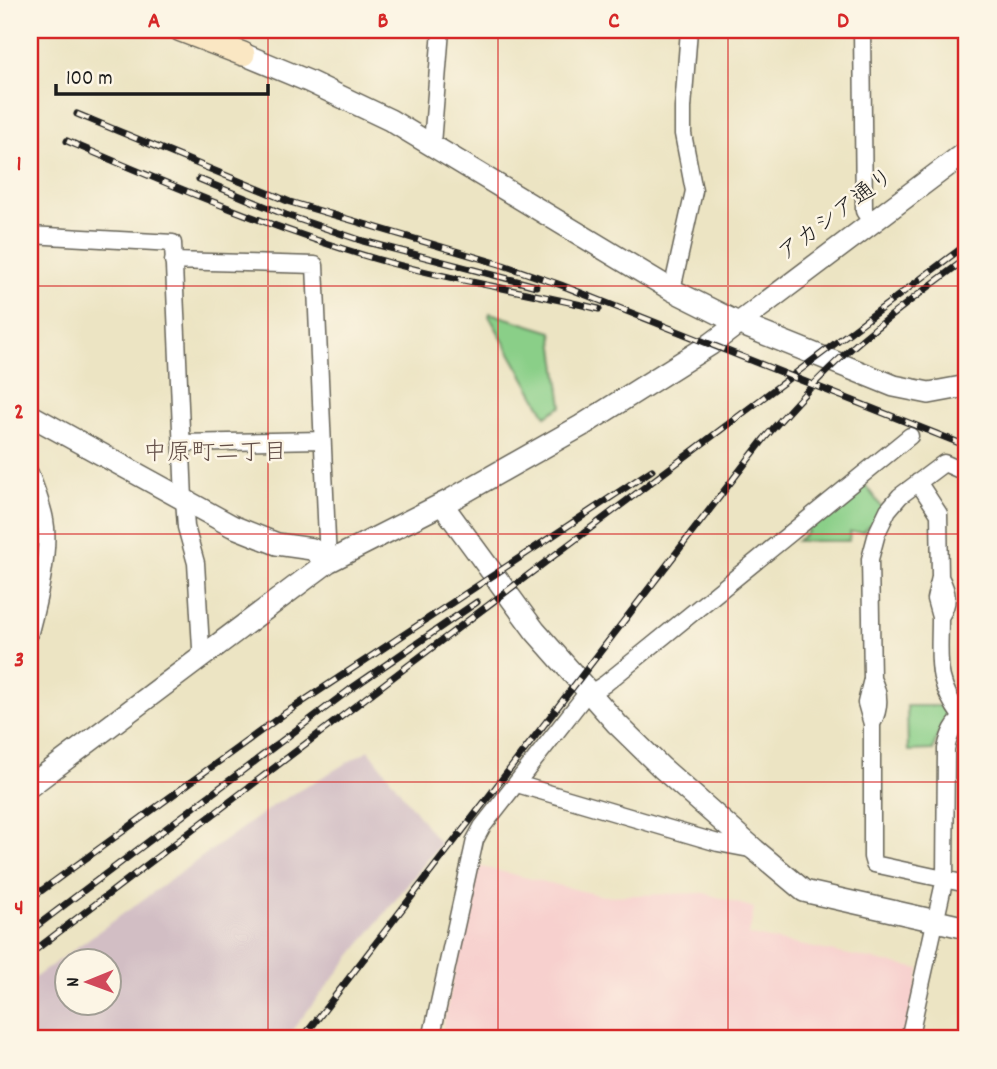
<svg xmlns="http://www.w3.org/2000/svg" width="997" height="1069" viewBox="0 0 997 1069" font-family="Dekko,'Klee One',sans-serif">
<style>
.built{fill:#f7d0ce}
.industrial{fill:#d2bec4;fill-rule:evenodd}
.green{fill:#8acf88;stroke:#537652;stroke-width:2}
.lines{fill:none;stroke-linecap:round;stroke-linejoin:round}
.minor-casing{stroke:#656256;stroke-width:19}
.tertiary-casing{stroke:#656256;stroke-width:24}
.secondary-casing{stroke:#656256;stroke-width:26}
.minor{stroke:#fff;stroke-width:16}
.tertiary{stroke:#fff;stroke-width:21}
.secondary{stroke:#fae7c3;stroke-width:23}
.rail-casing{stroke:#1c1c1c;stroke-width:7}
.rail{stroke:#fcf5e5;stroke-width:4.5;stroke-dasharray:13;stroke-linecap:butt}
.grid{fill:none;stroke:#d62828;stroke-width:2;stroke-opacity:0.55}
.labels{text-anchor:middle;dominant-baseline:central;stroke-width:5;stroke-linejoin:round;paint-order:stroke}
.street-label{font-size:23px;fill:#1c1c1c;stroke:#fcf5e5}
.neighbourhood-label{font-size:24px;fill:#634f48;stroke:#fcf5e5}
.neatline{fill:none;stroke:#d62828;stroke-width:2.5}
.grid-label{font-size:23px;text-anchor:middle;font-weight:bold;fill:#d62828}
</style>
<rect width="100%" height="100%" fill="#fcf5e5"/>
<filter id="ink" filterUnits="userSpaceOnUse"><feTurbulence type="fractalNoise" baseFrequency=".0143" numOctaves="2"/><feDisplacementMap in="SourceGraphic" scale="14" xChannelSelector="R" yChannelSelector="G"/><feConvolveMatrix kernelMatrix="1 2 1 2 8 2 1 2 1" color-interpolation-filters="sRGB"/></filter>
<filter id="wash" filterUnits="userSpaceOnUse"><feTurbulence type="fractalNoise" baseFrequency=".00686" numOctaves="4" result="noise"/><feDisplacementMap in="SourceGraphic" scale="28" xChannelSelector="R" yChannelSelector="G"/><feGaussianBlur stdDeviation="1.57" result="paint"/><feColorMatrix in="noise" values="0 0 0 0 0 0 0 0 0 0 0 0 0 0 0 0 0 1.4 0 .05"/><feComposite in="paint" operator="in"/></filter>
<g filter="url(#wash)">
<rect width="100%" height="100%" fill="#ece4c3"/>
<path class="built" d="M 478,866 L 603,896 L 704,893 L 754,908 L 749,935 L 920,969 L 904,1039 L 440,1039 Z"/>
<path class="industrial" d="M 369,750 L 440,844 L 285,1039 L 30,1039 L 30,981 L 274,805 ZM 66,960 L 108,960 L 108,1002 L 66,1002 Z"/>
<path class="green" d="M 490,313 L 552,332 L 562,406 L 546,416 L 489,316 Z
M 863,482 L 883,509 L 875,526 L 869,526 L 863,532 L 850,532 L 849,541 L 797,541 L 808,532 L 805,526 Z
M 907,706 L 947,706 C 947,722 936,734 933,750 L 908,751 Z"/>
</g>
<g filter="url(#ink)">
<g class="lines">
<g class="minor-casing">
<path id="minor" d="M 862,30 L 864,211 L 872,223
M 432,144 L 441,30
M 30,235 L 173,243 L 184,499 L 186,527 L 196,563 L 201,648 L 204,657
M 173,261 L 315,265 L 328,562
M 672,290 L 694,191 L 683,134 L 683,108 L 689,30
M 181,443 L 321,440
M 30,473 C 36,489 42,503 45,520 C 51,550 38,602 30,632
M 918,482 L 939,514 L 940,577 L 935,599 L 940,617 C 950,602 948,592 940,577
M 940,617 C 940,662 934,679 962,718
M 872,679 L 870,559 L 877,533 L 888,510 L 900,496 L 944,463 L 967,473
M 872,724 C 880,709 881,695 872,679 L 866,703 L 872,724 L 872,857 L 874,864 L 967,884
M 517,784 L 718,843 L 755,850
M 431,1039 L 475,840 L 482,827 L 583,698 L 605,684 L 910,436
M 909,1039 L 945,878 L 946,749 C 949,735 954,721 967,716"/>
</g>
<g class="tertiary-casing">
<path id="tertiary" d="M 243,54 L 308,81 L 390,120 L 672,290 L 740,324 L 894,386 L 929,393 L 967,386
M 30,415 L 232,526 L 277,544 L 312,549 L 328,562
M 442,504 L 535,631 L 617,724 L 662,768 L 755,850 L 804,891 L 812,893 L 967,928
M 30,786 L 328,562 L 452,499 L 581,426 L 711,344 L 967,151"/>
</g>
<g class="secondary-casing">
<path id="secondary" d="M 181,30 L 243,54"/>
</g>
<use href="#minor" class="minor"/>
<use href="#tertiary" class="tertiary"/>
<use href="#secondary" class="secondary"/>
<g class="rail-casing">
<path id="rail" d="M 77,114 L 290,202 L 503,265 L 561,285 L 967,446
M 67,141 C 168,184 270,228 376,259 C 449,280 525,291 599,309
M 199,179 L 286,215 L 363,241 L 536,286
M 30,899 L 284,714 L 652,470
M 30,931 L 352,688 L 477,602
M 30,954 L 409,665 L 967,244
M 302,1039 L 764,439 C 790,409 816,380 845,354 C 884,319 926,289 967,258"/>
</g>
<use href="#rail" class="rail"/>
</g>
</g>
<path class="grid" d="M 268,30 L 268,1039M 498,30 L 498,1039M 728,30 L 728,1039M 30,286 L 967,286M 30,534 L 967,534M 30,782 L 967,782"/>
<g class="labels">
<g class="street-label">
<text transform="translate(837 216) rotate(-37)">アカシア通り</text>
</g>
<g class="neighbourhood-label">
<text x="215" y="454">中原町二丁目</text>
</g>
</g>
<rect width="997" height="1069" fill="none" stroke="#fcf5e5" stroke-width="77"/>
<g transform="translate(88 982) rotate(269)"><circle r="33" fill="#fcf5e5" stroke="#a29e95" stroke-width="2"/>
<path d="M0-5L12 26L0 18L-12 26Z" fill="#d1495b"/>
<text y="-10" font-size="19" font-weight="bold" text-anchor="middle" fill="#1c1c1c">N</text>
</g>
<path d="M56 84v10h212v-10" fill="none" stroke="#1c1c1c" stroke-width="3.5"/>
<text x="66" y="84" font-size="21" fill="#1c1c1c" stroke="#fcf5e5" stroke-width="5" paint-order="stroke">100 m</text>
<rect x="38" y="38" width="920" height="992" class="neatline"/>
<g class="grid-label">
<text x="154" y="27">A</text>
<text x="383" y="27">B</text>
<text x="614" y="27">C</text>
<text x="843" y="27">D</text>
<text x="19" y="170">1</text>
<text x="19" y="418">2</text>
<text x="19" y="666">3</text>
<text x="19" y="914">4</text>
</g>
</svg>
